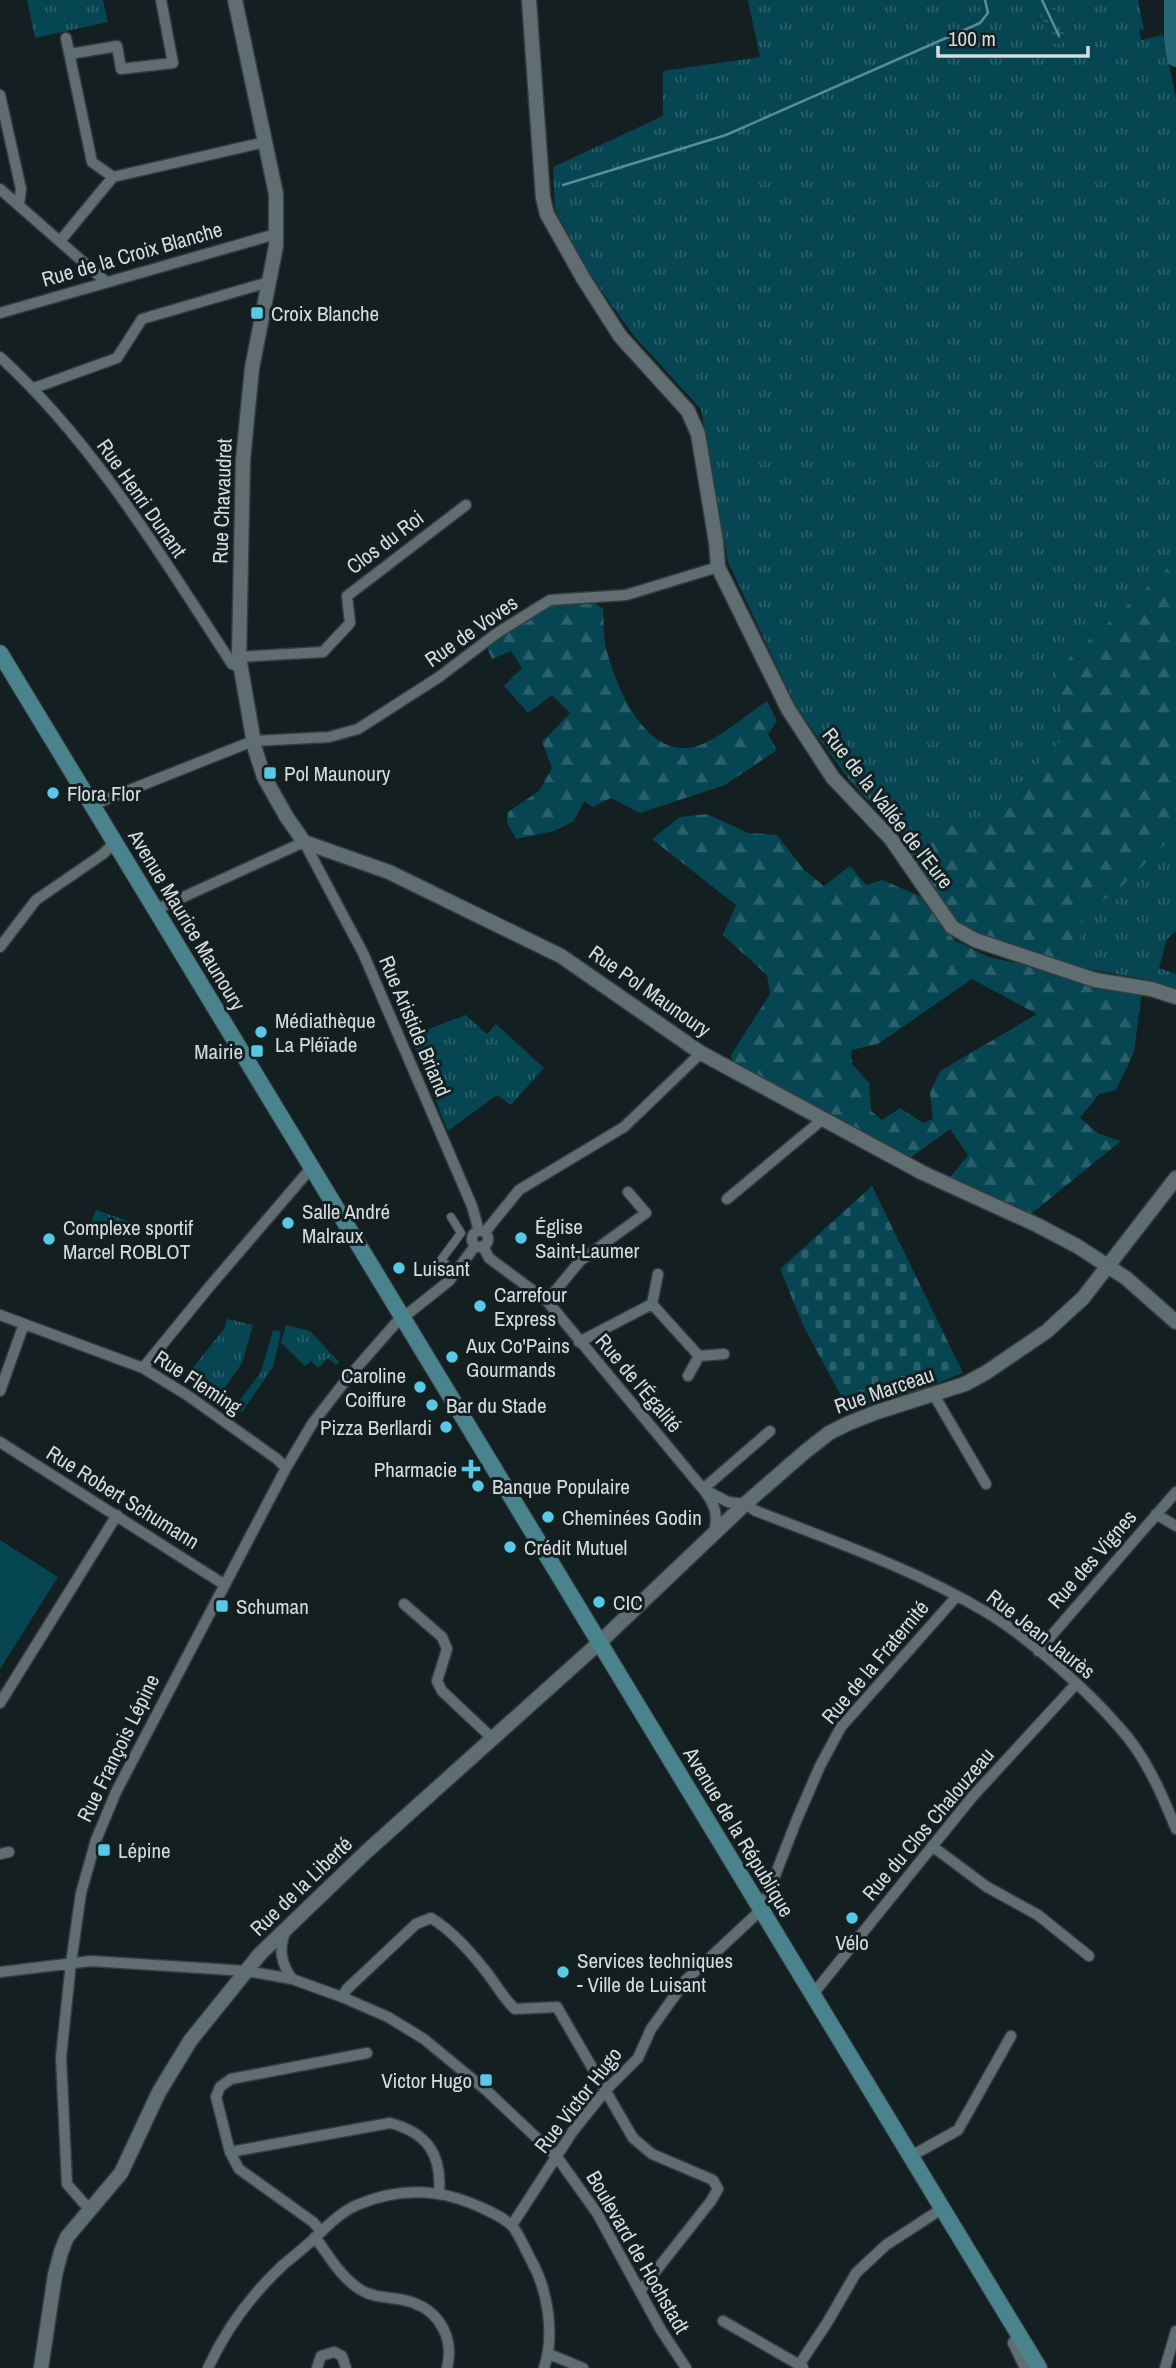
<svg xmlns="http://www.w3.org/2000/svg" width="1176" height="2368" viewBox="0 0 1176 2368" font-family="'Archivo Narrow',sans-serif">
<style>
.grass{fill:url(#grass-tufts)}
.forest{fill:url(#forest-firs);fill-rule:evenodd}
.wetland{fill:url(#wetland-marsh)}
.cemetery{fill:url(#cemetery-stones)}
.pitch{fill:#064653}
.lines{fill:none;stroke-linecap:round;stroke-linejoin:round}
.stream{stroke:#5b8b96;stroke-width:2.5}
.river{stroke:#276877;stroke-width:18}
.pedestrian-casing{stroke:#353c3e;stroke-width:10}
.minor-casing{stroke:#353c3e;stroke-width:13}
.tertiary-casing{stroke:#353c3e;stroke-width:17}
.secondary-casing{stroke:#353c3e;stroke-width:18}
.pedestrian{stroke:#616e71;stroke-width:8}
.minor{stroke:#616e71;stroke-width:10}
.tertiary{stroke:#616e71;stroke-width:14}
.secondary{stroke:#48838e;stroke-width:16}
.poi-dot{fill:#58c9e4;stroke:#141f21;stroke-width:2.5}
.labels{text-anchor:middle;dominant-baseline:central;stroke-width:6;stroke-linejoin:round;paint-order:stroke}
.street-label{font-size:21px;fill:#d5dcde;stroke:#141f21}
.poi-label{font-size:21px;fill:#d5dcde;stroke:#141f21;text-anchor:start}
</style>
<defs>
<pattern id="grass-tufts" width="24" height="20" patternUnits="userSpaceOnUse" patternTransform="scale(1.75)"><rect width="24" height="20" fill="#064653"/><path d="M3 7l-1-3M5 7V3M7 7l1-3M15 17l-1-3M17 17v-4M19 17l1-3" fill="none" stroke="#29606b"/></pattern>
<pattern id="forest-firs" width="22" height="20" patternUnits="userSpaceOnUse" patternTransform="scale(1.75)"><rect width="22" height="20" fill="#064653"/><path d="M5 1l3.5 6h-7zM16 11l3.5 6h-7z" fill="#29606b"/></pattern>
<pattern id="wetland-marsh" width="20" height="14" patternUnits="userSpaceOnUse" patternTransform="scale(1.75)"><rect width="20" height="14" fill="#064653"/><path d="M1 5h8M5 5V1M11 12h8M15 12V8" fill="none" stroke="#29606b"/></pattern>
<pattern id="cemetery-stones" width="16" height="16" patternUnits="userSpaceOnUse" patternTransform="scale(1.75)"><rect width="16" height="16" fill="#064653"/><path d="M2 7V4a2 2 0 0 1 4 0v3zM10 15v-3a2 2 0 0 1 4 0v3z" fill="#29606b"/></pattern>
</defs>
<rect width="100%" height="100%" fill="#141f21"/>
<path class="grass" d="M 27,0 L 103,0 L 108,22 L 35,38 Z
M 748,0 L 1138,0 L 1144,30 L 1139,29 L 1141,40 L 1163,35 L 1176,98 L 1176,931 L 1167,939 L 1159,968 L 1176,974 L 1176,989 L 1150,980 L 1065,965 L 980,919 L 850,781 L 796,707 L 728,562 L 701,409 L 633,335 L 585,267 L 555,209 L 553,167 L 663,116 L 663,71 L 760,57 Z
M 466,1015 L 487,1034 L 496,1024 L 544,1068 L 511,1105 L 497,1095 L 448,1131 L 410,1036 Z
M 96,1210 L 128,1221 L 122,1238 L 90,1225 Z
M 227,1319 L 253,1325 L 242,1363 L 219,1396 L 188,1374 L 224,1329 Z
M 286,1325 L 310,1331 L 339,1362 L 336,1365 L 328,1358 L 318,1368 L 311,1361 L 305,1366 L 281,1343 Z
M 273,1330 L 281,1332 L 273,1367 L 242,1412 L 235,1407 L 261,1372 Z"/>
<path class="forest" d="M 1176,561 L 1176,833 L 1113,895 L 1084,910 L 1076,967 L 992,941 L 953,922 L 905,844 L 937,816 L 984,819 L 1064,737 L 1057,669 Z
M 592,601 L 603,609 C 604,623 603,639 607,652 C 618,690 645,757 694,747 C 714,743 749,713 767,701 L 777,721 L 768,734 L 777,750 L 725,785 L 640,813 L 611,798 L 593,807 L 584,801 L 574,821 L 554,831 L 516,839 L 507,823 L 508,812 L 539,791 L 552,768 L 542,742 L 570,713 L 552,695 L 528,713 L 504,686 L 522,668 L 511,651 L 492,659 L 486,645 L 538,611 L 555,604 Z
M 707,814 L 748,833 L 777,835 L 804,870 L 824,886 L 850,866 L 866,885 L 882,880 L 924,898 L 954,940 L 989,957 L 1142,991 L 1134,1052 L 1116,1090 L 1099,1094 L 1080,1118 L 1099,1134 L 1121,1141 L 1031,1214 L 949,1179 L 968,1155 L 950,1129 L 910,1158 L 733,1066 L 731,1055 L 770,994 L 767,975 L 723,935 L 736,905 L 652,839 L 680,817 ZM 972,979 L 1037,1014 L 940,1071 L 930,1093 L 933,1119 L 923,1123 L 900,1108 L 882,1120 L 871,1111 L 869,1083 L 852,1064 L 851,1050 L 878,1044 Z"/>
<path class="wetland" d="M 1034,0 L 1052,0 L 1065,32 L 1061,43 L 1056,45 L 1051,41 Z"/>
<path class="cemetery" d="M 872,1186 L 963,1373 L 918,1391 L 848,1409 L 804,1327 L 780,1269 Z"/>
<path class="pitch" d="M 0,1540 L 58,1577 L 0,1669 Z"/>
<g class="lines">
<path class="stream" d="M 1042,0 L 1059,36
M 563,185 L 726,135 L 980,23 L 988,13 L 985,0"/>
<path class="river" d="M 1173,0 L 1173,38 L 1176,58"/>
<g class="pedestrian-casing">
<path id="pedestrian" d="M 451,1217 L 461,1233 L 441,1260 L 456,1273"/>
</g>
<g class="minor-casing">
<path id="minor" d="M 66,38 L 92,162 L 113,177
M 70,54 L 117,46 L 121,69 L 173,63 L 161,0
M 0,95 L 21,189 L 19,205
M 0,189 L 105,281
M 60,241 L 113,177 L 265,142
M 0,313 L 276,234
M 0,357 C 95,444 162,557 232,664 L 242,668
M 34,388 L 117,358 L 142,319 L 269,282
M 239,657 L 323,652 L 350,623 L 347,596 L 466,505
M 92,805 L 253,741 L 329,737 L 358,729 L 439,677 L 497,633 L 550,600 L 626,595 L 718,567
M 157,909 L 304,842 L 363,953 L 472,1206 L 479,1231
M 0,947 L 36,900 L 103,854 L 115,842
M 727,1199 L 823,1119
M472 1239a8 8 0 1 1 16 0a8 8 0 1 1-16 0Z
M 485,1232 L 519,1190 L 624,1127 L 701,1053
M 483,1246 L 489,1258 L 547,1301 L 703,1489 L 728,1502 L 745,1504 L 756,1511 C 833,1541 914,1569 986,1612 C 1029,1638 1086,1689 1119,1727 C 1145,1755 1162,1794 1176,1829
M 547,1301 L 580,1261 L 646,1213 L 628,1192
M 652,1304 L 658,1274
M 0,1315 L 143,1368 L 187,1395 L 277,1459 L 286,1468
M 579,1342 L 652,1304 L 699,1356 L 688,1376
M 699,1356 L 724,1354
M 143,1368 L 210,1286 L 312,1167
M 0,1391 L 24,1324
M 934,1395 L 986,1484
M 0,1442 L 225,1585
M 1156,1514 L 1176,1526
M 714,1532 C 719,1514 714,1503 703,1489 L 770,1431
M 404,1604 L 442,1637 L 447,1649 L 437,1681 L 442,1691 L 492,1738
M 1038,1651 L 1176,1492
M 0,1703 L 117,1515
M 932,1846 L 987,1887 L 1038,1915 L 1089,1956
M 0,1854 L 9,1852
M 286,1930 C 278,1949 281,1963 292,1979
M 0,1972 L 91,1961 L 247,1971 L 292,1979 L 342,1997 L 388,2017 L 424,2039 L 487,2091 L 557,2157 L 597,2213 L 661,2330 L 686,2368
M 813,1994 L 973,1796 L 1076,1684
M 342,1997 L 347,1989 L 416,1924 L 431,1918 C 451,1930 469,1950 484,1969 C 495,1982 502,1997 515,2009 L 557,2007 L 633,2138 L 652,2154 L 713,2180 L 718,2189 L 711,2201 L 640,2291
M 230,2152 L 390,2123 C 428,2133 442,2155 439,2193
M 911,2156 L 958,2130 L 1011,2036
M 89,2209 L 67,2184 L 61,2057 L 71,1963 L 81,1893 L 96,1840 L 116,1792 L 286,1468 L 312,1424 L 346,1380 L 395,1324 L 449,1281 L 475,1246
M 512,2225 L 573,2131 L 606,2090 L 638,2058 L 651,2029 L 686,1980 L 762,1909 L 797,1819 L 820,1766 L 841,1727 L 957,1596
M 321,2231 L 313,2222 L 239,2169 L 230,2152 L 216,2097 L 220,2087 L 231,2079 L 367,2053
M 315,2237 C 329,2256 341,2278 361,2290 C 377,2300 397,2296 414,2303 C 441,2313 454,2340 447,2368
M 723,2321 L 803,2367
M 1019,2334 L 1013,2343 L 1025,2368
M 549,2354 L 583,2368
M 799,2365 L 827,2323 L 856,2273 L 886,2245 L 943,2208
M 208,2368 C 226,2329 252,2294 283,2265 C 294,2256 305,2247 316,2237 C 328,2225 341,2212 357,2205 C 390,2191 422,2188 456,2198 C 470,2202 504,2216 513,2227 C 520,2236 525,2249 531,2260 C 548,2290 555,2335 544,2368
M 317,2368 L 321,2356 L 334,2352 L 342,2356 L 346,2368
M 1165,2368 L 1176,2331"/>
</g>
<g class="tertiary-casing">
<path id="tertiary" d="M 235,0 L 276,194 L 276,246 L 252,368 L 243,460 L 239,657 L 255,749 L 264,777 L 286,816 L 304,842 L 389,872 L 561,956 L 701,1053 L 923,1173 L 1037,1225 L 1077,1246 L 1126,1278 L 1176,1322
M 529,0 L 543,198 L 547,214 L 583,278 L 620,336 L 688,411 L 698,434 L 716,542 L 718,567 L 788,709 L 833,778 L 891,839 L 952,927 L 975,940 L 1095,980 L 1151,989 L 1176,997
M 41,2368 L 55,2275 L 61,2252 L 67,2237 L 121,2173 L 159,2092 L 190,2041 L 260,1954 L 366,1852 L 600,1642 L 745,1504 L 806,1451 L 829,1433 L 849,1423 L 877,1412 L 965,1384 L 987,1372 L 1047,1331 L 1083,1298 L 1176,1178"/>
</g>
<g class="secondary-casing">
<path id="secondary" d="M 0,653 L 1039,2368"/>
</g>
<use href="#pedestrian" class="pedestrian"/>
<use href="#minor" class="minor"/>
<use href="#tertiary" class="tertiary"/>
<use href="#secondary" class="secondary"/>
</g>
<g class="poi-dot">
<rect x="250" y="306" width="14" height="14" rx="3.5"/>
<rect x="263" y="766" width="14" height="14" rx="3.5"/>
<circle cx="53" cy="793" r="7"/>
<circle cx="261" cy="1032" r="7"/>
<rect x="250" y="1044" width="14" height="14" rx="3.5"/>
<circle cx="288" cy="1223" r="7"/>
<circle cx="521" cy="1238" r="7"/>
<circle cx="49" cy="1239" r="7"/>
<circle cx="399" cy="1268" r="7"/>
<circle cx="480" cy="1306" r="7"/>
<circle cx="452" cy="1357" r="7"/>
<circle cx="420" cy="1387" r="7"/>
<circle cx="432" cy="1405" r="7"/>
<circle cx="446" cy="1427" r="7"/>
<path d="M467.5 1458.5h7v7h7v7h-7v7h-7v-7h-7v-7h7z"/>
<circle cx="478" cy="1486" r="7"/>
<circle cx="548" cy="1517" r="7"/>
<circle cx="510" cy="1547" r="7"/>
<circle cx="599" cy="1602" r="7"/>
<rect x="215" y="1599" width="14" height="14" rx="3.5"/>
<rect x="97" y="1843" width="14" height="14" rx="3.5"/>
<circle cx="852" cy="1918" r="7"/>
<circle cx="563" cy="1972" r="7"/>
<rect x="479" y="2073" width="14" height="14" rx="3.5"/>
</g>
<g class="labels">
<g class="street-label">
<text transform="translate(132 254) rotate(-16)">Rue de la Croix Blanche</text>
<text transform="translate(142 498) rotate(55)">Rue Henri Dunant</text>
<text transform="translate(222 501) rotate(-88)">Rue Chavaudret</text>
<text transform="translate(385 542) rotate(-37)">Clos du Roi</text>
<text transform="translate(471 631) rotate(-35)">Rue de Voves</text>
<text transform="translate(888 808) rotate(52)">Rue de la Vallée de l'Eure</text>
<text transform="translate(187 920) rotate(59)">Avenue Maurice Maunoury</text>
<text transform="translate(650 991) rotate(35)">Rue Pol Maunoury</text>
<text transform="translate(415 1026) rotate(67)">Rue Aristide Briand</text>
<text transform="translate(198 1382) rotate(33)">Rue Fleming</text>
<text transform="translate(639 1383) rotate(50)">Rue de l'Égalité</text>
<text transform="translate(884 1390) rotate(-19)">Rue Marceau</text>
<text transform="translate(123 1497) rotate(32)">Rue Robert Schumann</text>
<text transform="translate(1092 1559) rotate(-49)">Rue des Vignes</text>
<text transform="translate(1041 1634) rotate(38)">Rue Jean Jaurès</text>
<text transform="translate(875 1662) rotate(-50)">Rue de la Fraternité</text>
<text transform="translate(118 1748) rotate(-64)">Rue François Lépine</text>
<text transform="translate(928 1824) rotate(-50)">Rue du Clos Chalouzeau</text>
<text transform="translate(739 1832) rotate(59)">Avenue de la République</text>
<text transform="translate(301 1886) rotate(-44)">Rue de la Liberté</text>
<text transform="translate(578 2100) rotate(-52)">Rue Victor Hugo</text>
<text transform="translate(638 2252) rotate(60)">Boulevard de Hochstadt</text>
</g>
<g class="poi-label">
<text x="271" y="313">Croix Blanche</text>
<text x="284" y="773">Pol Maunoury</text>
<text x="67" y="793">Flora Flor</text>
<text x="275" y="1020">Médiathèque<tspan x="275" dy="24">La Pléïade</tspan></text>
<text x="243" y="1051" text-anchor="end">Mairie</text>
<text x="302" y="1211">Salle André<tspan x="302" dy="24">Malraux</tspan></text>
<text x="535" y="1226">Église<tspan x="535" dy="24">Saint-Laumer</tspan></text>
<text x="63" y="1227">Complexe sportif<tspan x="63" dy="24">Marcel ROBLOT</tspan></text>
<text x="413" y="1268">Luisant</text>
<text x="494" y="1294">Carrefour<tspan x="494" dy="24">Express</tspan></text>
<text x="466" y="1345">Aux Co'Pains<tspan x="466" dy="24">Gourmands</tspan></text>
<text x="406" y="1375" text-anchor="end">Caroline<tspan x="406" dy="24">Coiffure</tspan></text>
<text x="446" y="1405">Bar du Stade</text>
<text x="432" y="1427" text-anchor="end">Pizza Berllardi</text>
<text x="457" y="1469" text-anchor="end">Pharmacie</text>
<text x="492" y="1486">Banque Populaire</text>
<text x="562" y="1517">Cheminées Godin</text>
<text x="524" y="1547">Crédit Mutuel</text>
<text x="613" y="1602">CIC</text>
<text x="236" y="1606">Schuman</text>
<text x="118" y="1850">Lépine</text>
<text x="852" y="1942" text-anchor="middle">Vélo</text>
<text x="577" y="1960">Services techniques<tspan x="577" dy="24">- Ville de Luisant</tspan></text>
<text x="472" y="2080" text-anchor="end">Victor Hugo</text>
</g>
</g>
<path d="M938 46v10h150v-10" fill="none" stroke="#d5dcde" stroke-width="3.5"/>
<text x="948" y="46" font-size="21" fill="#d5dcde" stroke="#141f21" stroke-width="5" paint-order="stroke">100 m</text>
</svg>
